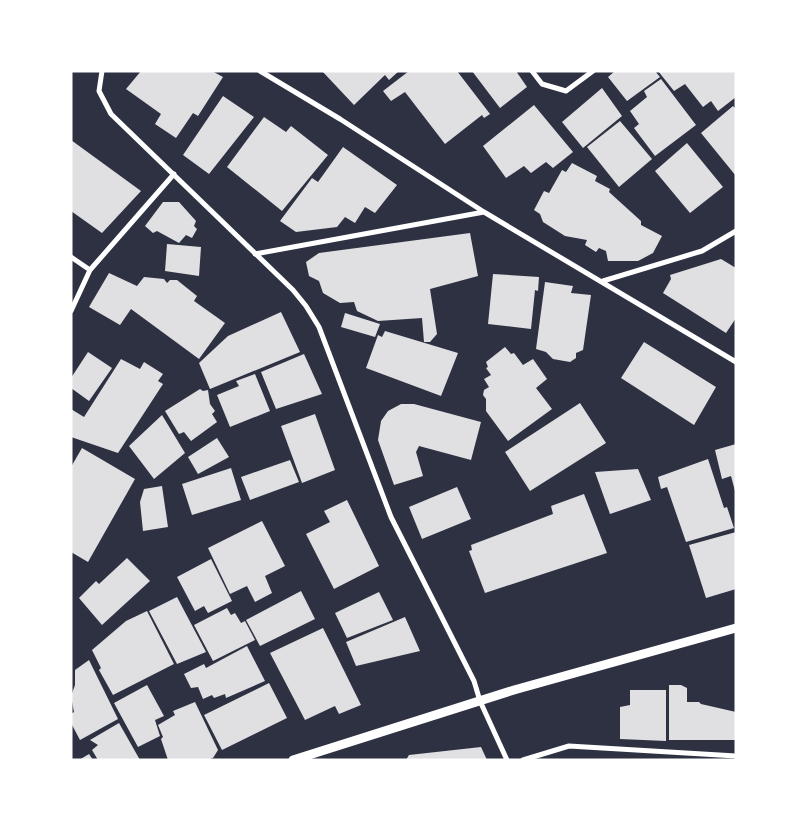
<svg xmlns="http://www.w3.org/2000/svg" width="807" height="831" viewBox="0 0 807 831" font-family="Inter,sans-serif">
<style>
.building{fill:#e0e0e3}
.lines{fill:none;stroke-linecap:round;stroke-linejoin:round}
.minor{stroke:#fff;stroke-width:5}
.tertiary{stroke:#fff;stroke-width:9}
</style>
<rect width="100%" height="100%" fill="#2d3142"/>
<path class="building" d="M 141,71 L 212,71 L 223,77 L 198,116 L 193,113 L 176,138 L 155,124 L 161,114 L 126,89 Z
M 322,71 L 399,71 L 389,80 L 385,75 L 354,105 Z
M 409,71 L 457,71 L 490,114 L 484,118 L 482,115 L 445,144 L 405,92 L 391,101 L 383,91 Z
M 472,71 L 516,71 L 527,87 L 500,108 Z
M 615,71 L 655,71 L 660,77 L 627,101 L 608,77 Z
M 658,71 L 736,71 L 736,97 L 718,111 L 711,101 L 703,107 L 685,84 L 674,91 Z
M 661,79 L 696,125 L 655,156 L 634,128 L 639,124 L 630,111 L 647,97 L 644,91 Z
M 602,88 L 622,116 L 583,148 L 562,122 Z
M 223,96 L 254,117 L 209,174 L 183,155 Z
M 534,105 L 573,152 L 553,168 L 546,162 L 531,173 L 524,166 L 506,178 L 483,146 Z
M 733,106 L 736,109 L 736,176 L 701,133 Z
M 264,117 L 286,132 L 291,126 L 328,155 L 282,211 L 227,167 Z
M 620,121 L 652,159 L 619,187 L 587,147 Z
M 71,140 L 141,191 L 102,233 L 71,211 Z
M 687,143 L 723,187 L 690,213 L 655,171 Z
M 343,147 L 397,185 L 375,213 L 365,207 L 355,223 L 345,217 L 337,227 L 296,232 L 280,221 L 312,178 L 318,182 Z
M 572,163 L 597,176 L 595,181 L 610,189 L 609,192 L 641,221 L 641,225 L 662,236 L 653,253 L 638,261 L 608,261 L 606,251 L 599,248 L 596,252 L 585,245 L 587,240 L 565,236 L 543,222 L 540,214 L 534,210 L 544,191 L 549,193 L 562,170 L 566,172 Z
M 163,202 L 179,202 L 196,221 L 194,226 L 197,229 L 192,238 L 186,235 L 179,243 L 157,231 L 153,233 L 145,226 Z
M 470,233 L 478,276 L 430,289 L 437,334 L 430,342 L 424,342 L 422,318 L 378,321 L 357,311 L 354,302 L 340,303 L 323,293 L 319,281 L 309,276 L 306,262 L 319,253 Z
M 167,244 L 201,247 L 199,276 L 165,271 Z
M 721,259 L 736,268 L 736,318 L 726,333 L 663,293 L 671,279 L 670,275 Z
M 109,273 L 137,286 L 144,277 L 164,279 L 167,283 L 170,280 L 177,280 L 197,296 L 194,301 L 225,323 L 199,359 L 131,309 L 120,325 L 89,307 Z
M 493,274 L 539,277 L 538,291 L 535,290 L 531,329 L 488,324 Z
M 545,282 L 573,286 L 571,293 L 591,295 L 583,350 L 576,353 L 576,358 L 570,362 L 553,359 L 546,352 L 536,349 Z
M 281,312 L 300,352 L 210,389 L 199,363 L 228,336 Z
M 345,313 L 380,324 L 375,337 L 341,327 Z
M 385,331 L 458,353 L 441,396 L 366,368 L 378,335 L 382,337 Z
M 644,342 L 716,387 L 694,425 L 621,378 Z
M 505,347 L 511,354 L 514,353 L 523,365 L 533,359 L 547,379 L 536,388 L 552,409 L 508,441 L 486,411 L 486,399 L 483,395 L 484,390 L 489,387 L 484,379 L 491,375 L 486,368 L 488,367 L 486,362 Z
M 88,352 L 112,368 L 89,401 L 71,388 L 71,378 Z
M 304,354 L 322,394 L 276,409 L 261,372 Z
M 121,359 L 140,369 L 144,362 L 163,374 L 158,381 L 163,384 L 118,453 L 71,437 L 71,409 L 84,417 Z
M 255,374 L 270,411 L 230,427 L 217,395 L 239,386 L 236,381 Z
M 200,389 L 203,391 L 208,390 L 210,404 L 215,411 L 212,414 L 217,422 L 191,441 L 184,432 L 179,434 L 165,411 Z
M 580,403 L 606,443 L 530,491 L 505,452 Z
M 401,404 L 414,404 L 481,422 L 471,460 L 419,446 L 416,452 L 423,476 L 394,485 L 378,440 L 381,421 L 388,411 Z
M 315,414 L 335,470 L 302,483 L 281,426 Z
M 162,415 L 185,453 L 154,479 L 129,446 Z
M 217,438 L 229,457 L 198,474 L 188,457 Z
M 736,444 L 736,491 L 735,491 L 731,476 L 722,479 L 715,450 Z
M 82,448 L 135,479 L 88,562 L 71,552 L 71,467 Z
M 708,459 L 724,508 L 727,507 L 734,528 L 686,542 L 667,487 L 661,489 L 658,477 Z
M 290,460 L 299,482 L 250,500 L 241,477 Z
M 231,468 L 241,500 L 192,515 L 182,484 Z
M 638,469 L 651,500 L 610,514 L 595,472 Z
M 162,486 L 168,527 L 143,531 L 140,502 L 144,489 Z
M 457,487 L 471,519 L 422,539 L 409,507 Z
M 584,494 L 607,553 L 485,593 L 469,551 L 472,550 L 471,545 L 553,514 L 551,506 Z
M 347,500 L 379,566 L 334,589 L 306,534 L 330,522 L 324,511 Z
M 262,521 L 285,566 L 265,576 L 272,593 L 255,602 L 247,586 L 230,594 L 208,548 Z
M 736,532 L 736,589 L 706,598 L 689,545 Z
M 127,558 L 150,581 L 102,625 L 79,598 L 96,581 L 99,584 Z
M 211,559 L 232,601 L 208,613 L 204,606 L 195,611 L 177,577 Z
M 301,591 L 315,619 L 260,646 L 246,620 Z
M 379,592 L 393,620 L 347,638 L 335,613 Z
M 177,597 L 206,652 L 177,664 L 149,611 Z
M 227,608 L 231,615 L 235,613 L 241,623 L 245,621 L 255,640 L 213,661 L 194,625 Z
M 147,611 L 174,664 L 113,695 L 99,670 L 101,668 L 92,650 L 126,621 Z
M 405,617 L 420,651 L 356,666 L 346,642 Z
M 323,628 L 361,705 L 339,714 L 335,706 L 305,720 L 270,653 Z
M 247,646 L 265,681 L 226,698 L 225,694 L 214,698 L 212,695 L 203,699 L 198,687 L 191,688 L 184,674 L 204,664 L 206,668 Z
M 89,660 L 118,719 L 80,740 L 71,723 L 71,714 L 74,712 L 71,696 L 75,685 L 75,670 Z
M 269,683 L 287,718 L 222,750 L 204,715 Z
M 147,685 L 164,716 L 155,720 L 160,736 L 138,747 L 114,703 Z
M 669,685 L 681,685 L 687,688 L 687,702 L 699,702 L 701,704 L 736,712 L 736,740 L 669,740 Z
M 630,690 L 666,690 L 666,741 L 620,739 L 620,707 L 630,705 Z
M 195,702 L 218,750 L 213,758 L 207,760 L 168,760 L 161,739 L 163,737 L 158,725 L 175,715 L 173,711 Z
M 119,723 L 140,760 L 98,760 L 92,750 L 98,745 L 90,740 Z
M 481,747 L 487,760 L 406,760 L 409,755 Z
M 89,754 L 93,760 L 79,760 Z"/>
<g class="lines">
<path class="minor" d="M 102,71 L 99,91 L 111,114 L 293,290 L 306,306 L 319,327 L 391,517 L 474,681 L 480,701 L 507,760
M 260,71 L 340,119 L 484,212 L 736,362
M 532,71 L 542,84 L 566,91 L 593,71
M 255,254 L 484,212
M 71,257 L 90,270
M 603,281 L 702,251 L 736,231
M 71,311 L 90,270 L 174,174
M 523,760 L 569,746 L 736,756"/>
<path class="tertiary" d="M 293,760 L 514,690 L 736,628"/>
</g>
<rect width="807" height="831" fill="none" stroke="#ffffff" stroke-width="145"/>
</svg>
